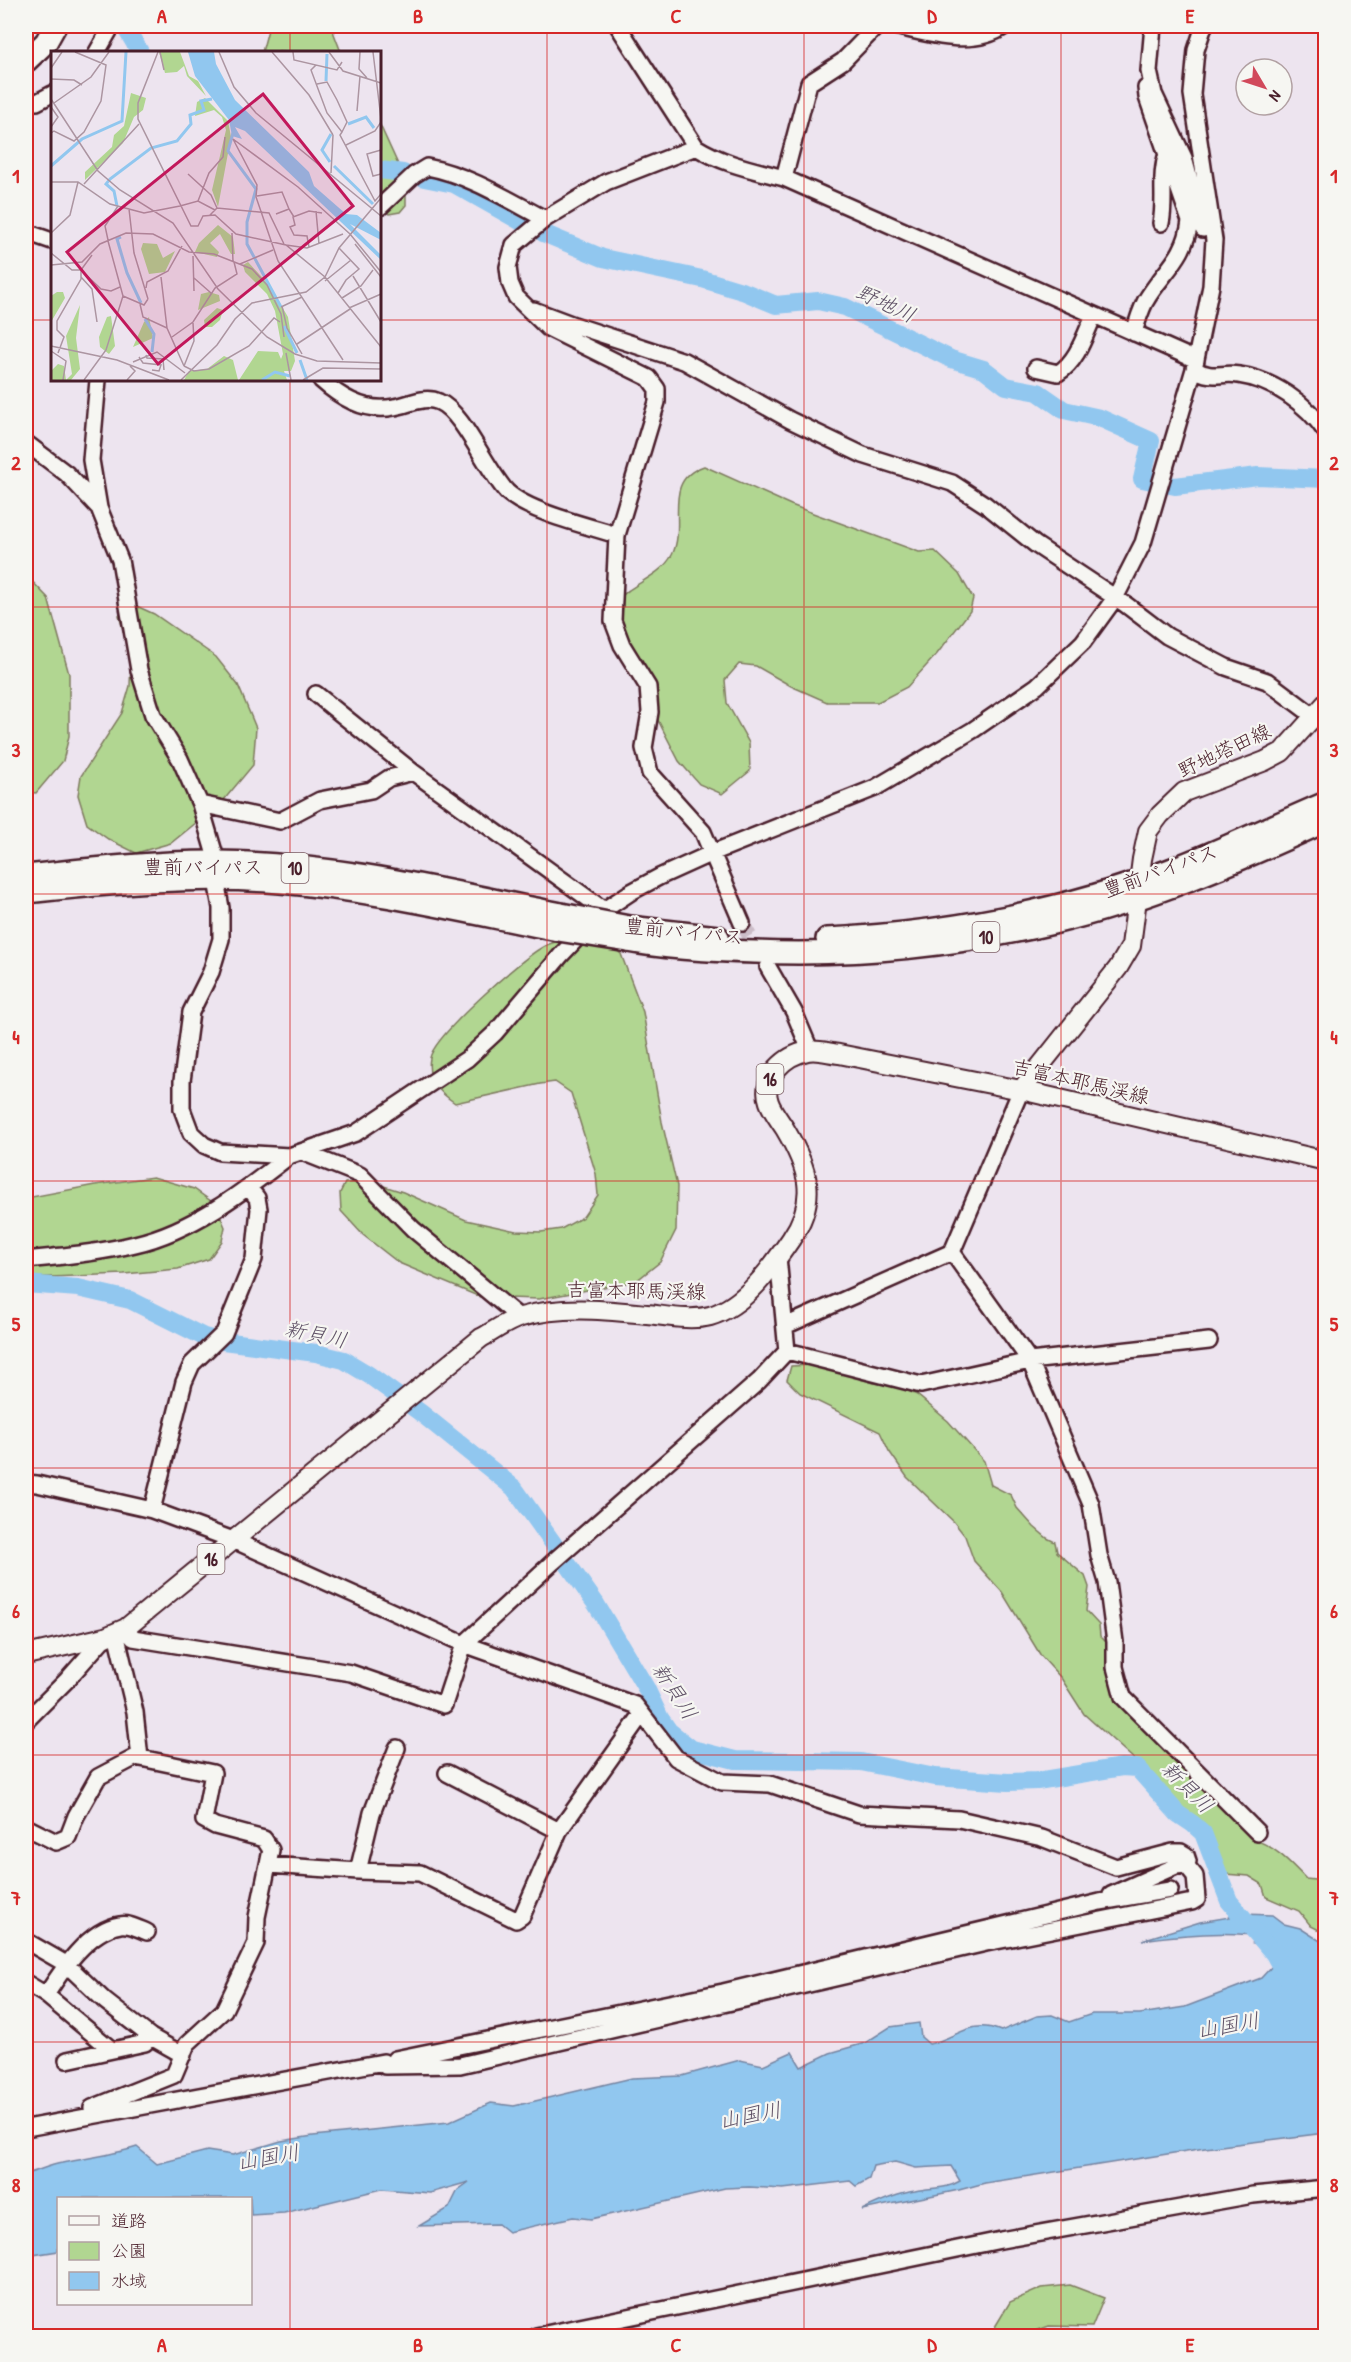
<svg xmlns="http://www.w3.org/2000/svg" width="1351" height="2362" viewBox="0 0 1351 2362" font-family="'Patrick Hand','Klee One',sans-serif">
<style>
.green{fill:#b1d691;stroke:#7e7a5e;stroke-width:1.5}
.water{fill:#91c7ef;stroke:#7584a1;stroke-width:1.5}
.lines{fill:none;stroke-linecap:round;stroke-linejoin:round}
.river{stroke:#91c7ef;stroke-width:18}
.minor-tunnel{stroke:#ccbdc8;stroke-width:15;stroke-dasharray:15 8;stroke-linecap:butt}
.minor-casing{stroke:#4a1f2b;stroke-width:20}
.major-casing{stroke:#4a1f2b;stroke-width:22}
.highway-casing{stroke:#4a1f2b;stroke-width:26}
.minor{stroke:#f6f6f2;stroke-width:15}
.major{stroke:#f6f6f2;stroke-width:18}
.highway{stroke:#f6f6f2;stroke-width:21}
.highway-bridge-casing{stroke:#4a1f2b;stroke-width:26;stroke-linecap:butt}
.highway-bridge{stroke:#f6f6f2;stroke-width:21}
.grid{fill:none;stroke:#d62828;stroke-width:1.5;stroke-opacity:0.55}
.labels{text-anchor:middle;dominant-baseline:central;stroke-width:4.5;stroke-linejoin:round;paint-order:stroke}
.shield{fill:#f6f6f2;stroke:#7e6067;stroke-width:1.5}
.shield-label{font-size:18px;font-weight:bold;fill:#4a1f2b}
.street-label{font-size:20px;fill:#4a1f2b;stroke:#f6f6f2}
.water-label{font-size:21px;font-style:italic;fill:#5f5166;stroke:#f6f6f2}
.inset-river{fill:none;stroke:#91c7ef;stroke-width:3}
.inset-road{fill:none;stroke:#ac95a1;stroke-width:1.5}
.view{fill:#c2185b;fill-opacity:0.15;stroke:#c2185b;stroke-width:3}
.inset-edge{fill:none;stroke:#4a1f2b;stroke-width:3}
.neatline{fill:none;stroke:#d62828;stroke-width:2}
.grid-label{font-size:20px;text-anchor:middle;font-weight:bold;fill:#d62828}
</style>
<rect width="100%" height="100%" fill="#ede4ef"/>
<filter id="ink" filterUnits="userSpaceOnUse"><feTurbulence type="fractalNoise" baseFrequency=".0167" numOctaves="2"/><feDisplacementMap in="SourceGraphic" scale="12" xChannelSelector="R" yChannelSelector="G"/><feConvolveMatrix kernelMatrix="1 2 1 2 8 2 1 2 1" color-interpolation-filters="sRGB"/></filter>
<g filter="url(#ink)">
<path class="green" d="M 269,26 L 331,26 L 341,52 L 262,52 Z
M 380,125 L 406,182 L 406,205 L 400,212 L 389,214 L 380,207 Z
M 704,466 L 791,505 L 919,552 L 935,551 L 959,574 L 973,598 L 970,611 L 937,654 L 907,687 L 878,702 L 827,702 L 791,686 L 756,666 L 739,664 L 725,680 L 727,703 L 749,743 L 750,771 L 722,794 L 699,784 L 679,761 L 620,646 L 610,610 C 616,604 621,595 629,590 C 643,580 663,572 672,555 C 688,524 660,481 704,466 Z
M 26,575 L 48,598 L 69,674 L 69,736 L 63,761 L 36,793 L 26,792 Z
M 130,603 L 154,614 L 216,657 L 238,685 L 256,728 L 253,765 L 223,801 L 171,843 L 136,853 L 108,839 L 87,824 L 78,795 L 81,776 L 122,713 L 130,686 L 131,659 L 119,615 Z
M 594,932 L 621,954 L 643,1012 L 662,1122 L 677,1186 L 676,1230 L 660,1262 L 636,1281 L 539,1299 L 480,1297 L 399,1263 L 363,1235 L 341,1211 L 340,1193 L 345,1183 L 371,1182 L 403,1192 L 466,1220 L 516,1231 L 541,1232 L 561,1229 L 583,1217 L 598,1195 L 596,1174 L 571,1093 L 555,1082 L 540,1084 L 455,1103 C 439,1092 426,1080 430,1058 C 434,1036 520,960 541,948 C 554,940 579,936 594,932 Z
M 153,1177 L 194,1189 L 215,1204 L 225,1227 L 222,1241 L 209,1259 L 178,1269 L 124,1274 L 26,1278 L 26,1198 L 95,1185 Z
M 812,1365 L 874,1383 L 898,1386 L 917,1395 L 948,1421 L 984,1461 L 991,1485 L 1011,1495 L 1017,1508 L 1034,1527 L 1047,1538 L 1055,1542 L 1057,1552 L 1085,1576 L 1089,1587 L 1086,1611 L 1099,1625 L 1100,1636 L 1110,1646 L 1106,1670 L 1251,1832 L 1251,1839 C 1273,1844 1291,1863 1306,1879 L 1315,1880 L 1325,1886 L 1325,1933 L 1311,1926 L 1299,1911 L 1266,1897 L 1262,1884 L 1249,1876 L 1225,1874 L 1213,1863 L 1210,1851 L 1212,1840 L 1204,1828 L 1184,1814 L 1135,1760 L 1084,1714 L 1061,1678 L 1041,1656 L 1002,1592 L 974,1561 L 965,1536 L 954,1522 L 907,1477 L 889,1451 L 880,1432 L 800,1393 L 787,1380 L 791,1366 Z
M 1070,2285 L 1104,2298 L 1092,2327 L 1049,2326 L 1022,2336 L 1003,2336 L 995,2327 L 1010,2302 L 1042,2288 Z"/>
<path class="water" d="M 1228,1891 L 1243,1914 L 1272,1915 L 1284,1924 L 1300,1928 L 1325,1944 L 1325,2133 L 1205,2148 L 985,2183 L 959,2190 L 862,2210 C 880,2201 896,2194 915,2191 C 932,2187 945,2190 960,2181 L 951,2166 L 916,2168 L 895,2162 L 873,2166 L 869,2179 L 856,2186 L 850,2181 L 783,2189 L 749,2187 L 725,2188 L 591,2219 L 573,2217 L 508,2232 L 498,2224 L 419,2226 L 449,2208 L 458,2190 L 469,2182 L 430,2193 L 382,2189 L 284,2213 L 251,2215 L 250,2198 L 58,2198 L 58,2251 L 26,2256 L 26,2174 C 38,2171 50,2165 62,2163 C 88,2158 112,2155 137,2147 L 157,2164 L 207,2151 L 233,2155 L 281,2141 L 313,2136 L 449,2122 L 491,2103 L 514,2106 L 632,2078 L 682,2076 L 740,2060 L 763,2065 L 792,2052 L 801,2067 L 830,2053 L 865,2043 L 890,2027 L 919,2023 L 921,2037 L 929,2044 C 957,2038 971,2018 1001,2031 L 1037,2016 L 1052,2015 L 1069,2022 L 1092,2014 L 1140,2014 L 1185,2007 L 1261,1978 L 1275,1963 L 1278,1951 L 1253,1943 L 1268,1937 C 1227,1930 1183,1934 1142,1940 L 1200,1922 L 1230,1917 L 1222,1893 Z"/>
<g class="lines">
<path class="river" d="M 125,27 L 140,52
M 380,170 L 403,173
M 424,178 L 454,184 L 525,224
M 543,233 L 603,258 L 702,279 L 745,292 L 776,305 L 818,301 L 845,307 L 951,359 L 984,369 L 1006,386 L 1038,392 L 1064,410 L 1100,418 L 1151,441 L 1142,479 L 1152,481
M 1170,485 L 1175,486 L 1258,476 L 1326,479
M 26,1284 L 78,1288 L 130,1300 L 204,1337 L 215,1340 L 316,1353 L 344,1360 L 369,1375 L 421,1413 L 514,1488 L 596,1604 L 646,1688 L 660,1718 L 669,1731 L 692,1749 L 735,1760 L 861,1762 L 935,1777 L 1008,1782 L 1037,1781 L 1122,1767 L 1137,1768 L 1178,1814 L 1193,1824 L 1203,1833 L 1229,1901 L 1274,1954 L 1287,1978"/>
<path class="minor-tunnel" d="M 742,923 L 763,959"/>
<g class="minor-casing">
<path id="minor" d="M 618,26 L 696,147 C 723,164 754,170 784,178 L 1196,360
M 895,26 C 929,34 973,48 1005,26
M 1153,26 L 1149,71 L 1154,94 L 1184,158 L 1203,229
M 97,52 L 112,26
M 26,102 L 37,102 L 52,94
M 696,147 L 606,182 L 545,219 L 514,245 L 508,267 L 510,283 L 516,297 L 548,328 L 649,378 L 657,389 L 657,402 L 617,535 L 613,621 L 622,645 L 648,687 L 650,712 L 644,748 L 650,773 L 703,832 L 742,923
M 784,178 L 809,83 L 843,61 L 877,26
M 380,207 L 414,175 L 427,167 C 469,175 507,199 545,219
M 1161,223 C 1166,200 1159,176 1167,154
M 26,232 L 52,241
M 534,310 L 574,325 L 684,361 L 790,420 L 863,455 L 952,483 L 986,505 L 1036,545 L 1125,604 L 1167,636 L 1226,667 L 1267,681 L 1315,717
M 1134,333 C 1137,322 1140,312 1145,302 C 1162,272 1186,258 1190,221 L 1147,97 L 1146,88 L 1152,84
M 1036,368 L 1058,373 C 1077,362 1085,335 1094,315
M 1194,369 C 1213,380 1220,372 1239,375 C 1273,380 1306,403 1326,432
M 98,380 L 91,460 L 99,508 L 120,560 L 139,670 L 153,715 L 180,759 L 200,804 L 217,862 L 216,880 L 221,908 L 221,939 L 211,972 L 191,1012 L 182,1081 L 182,1109 L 191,1133 L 204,1145 L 220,1152 L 289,1156 L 356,1133 L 467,1059 L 495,1033 L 562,954 L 604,910 L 631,892 L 659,877 L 712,853 L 875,788 L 973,730 L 1037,686 L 1083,642 L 1115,598 L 1143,543 L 1194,369 L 1211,286 L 1214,240 L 1192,94 L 1196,50 L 1204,26
M 321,380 C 341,398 366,413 394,407 C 409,405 424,395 439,402 C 462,411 487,471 507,492 C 529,512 588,526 617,535
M 26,443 L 67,474 L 99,508
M 316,694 L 413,772 L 604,910
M 200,804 L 280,821 L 320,800 L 371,790 L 389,778 L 413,772
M 768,967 L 794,1012 L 810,1050
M 302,1152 L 360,1175 L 413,1229 L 520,1318
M 952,1252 L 1030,1361 L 1091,1504 L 1099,1555 L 1107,1582 L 1115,1642 L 1115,1667 L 1123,1697 L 1257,1832
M 26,1260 C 62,1256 99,1253 135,1244 C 192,1231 243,1192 289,1156
M 785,1326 L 952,1252 L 1021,1090
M 787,1351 L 921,1385 L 1030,1361 L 1209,1341
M 26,1483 L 37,1484 L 152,1510 L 233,1540 L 464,1644 L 635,1705 L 676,1758 L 722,1782 L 770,1784 L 859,1814 L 959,1819 L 1042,1838 L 1116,1867 L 1173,1852 L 1181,1852 L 1186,1855 L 1188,1861 L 1186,1865 L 1195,1876 L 1197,1899 L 1192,1902 L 986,1943 L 460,2065 L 385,2066 L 383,2062 L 26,2128
M 152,1510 L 184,1382 L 192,1364 L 224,1333 L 254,1259 L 259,1209 L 257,1198 L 249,1188
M 126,1628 L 133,1638 L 351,1673 L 444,1705 L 464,1644 L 553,1562 L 759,1381 L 787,1351 L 778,1257
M 116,1633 L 135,1712 L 140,1758
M 26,1721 L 67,1680 L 105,1637
M 447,1773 L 559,1831
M 26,1827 L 56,1842 L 68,1837 L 76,1816 L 98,1777 L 136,1757 L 213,1773 L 204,1820 L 215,1826 L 264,1839 L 271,1850 L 257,1917 L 256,1943 L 224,2010 L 187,2044 L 174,2075 L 92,2108
M 269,1865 L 358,1871 L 372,1813 L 397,1748
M 358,1871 L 420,1873 L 516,1920 L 522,1916 L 559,1831 L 642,1714
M 1111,1895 L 1176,1866 L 1186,1865
M 26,1941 L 66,1964 L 105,2001 L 151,2037 L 183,2055
M 26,1983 L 46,1995 C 62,1970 88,1930 120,1925 C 129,1923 139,1929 147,1932
M 46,1995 L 112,2050
M 395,2059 L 723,1992 L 1100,1902 L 1170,1890
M 67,2060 L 145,2043 L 151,2037
M 536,2336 L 1001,2240 L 1253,2195 L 1326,2188"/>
</g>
<g class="major-casing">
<path id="major" d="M 1021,1090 L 1118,968 L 1131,946 L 1142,859 L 1148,831 L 1160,815 L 1184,792 L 1265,761 L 1282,752 L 1326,703
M 26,1655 L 105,1637 L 126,1628 L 481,1338 C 494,1331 507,1321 521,1317 C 563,1305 605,1310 647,1314 C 667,1316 691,1321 710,1316 C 745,1306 772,1267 791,1239 C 819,1198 808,1168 785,1129 C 780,1121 772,1111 769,1102 C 760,1077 786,1055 808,1051 C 817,1049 829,1053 839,1054 L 1021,1090 L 1326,1161"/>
</g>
<g class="highway-casing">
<path id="highway" d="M 26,61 L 46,42 L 55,26
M 26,876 C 88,869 152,862 216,862 C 333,863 447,891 561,914
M 26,892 C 109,883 196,875 280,882 C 374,890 466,912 558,930
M 629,927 L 718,937
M 827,939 C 944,933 1061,912 1170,870 C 1223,850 1274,825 1326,803
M 628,941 C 670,949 712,951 755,952 C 855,956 956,946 1053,923 C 1147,901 1238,861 1326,821"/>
</g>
<use href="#minor" class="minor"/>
<use href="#major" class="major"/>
<use href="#highway" class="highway"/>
<g class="highway-bridge-casing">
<path id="highway-bridge" d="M 561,914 L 629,927
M 558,930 L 628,941"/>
</g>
<use href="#highway-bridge" class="highway-bridge"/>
</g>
</g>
<path class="grid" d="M 290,26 L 290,52M 547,26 L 547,2336M 804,26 L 804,2336M 1061,26 L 1061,2336M 26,320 L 52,320M 380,320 L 1326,320M 290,380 L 290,2336M 26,607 L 1326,607M 26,894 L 1326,894M 26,1181 L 1326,1181M 26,1468 L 1326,1468M 26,1755 L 1326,1755M 26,2042 L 1326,2042"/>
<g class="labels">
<g class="shield">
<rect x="281.5" y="853" width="27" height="30" rx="4.5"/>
<rect x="972.5" y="922" width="27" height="30" rx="4.5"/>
<rect x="756.5" y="1064" width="27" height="30" rx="4.5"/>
<rect x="197.5" y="1544" width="27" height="30" rx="4.5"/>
</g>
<g class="shield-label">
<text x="295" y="868">10</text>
<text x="986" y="937">10</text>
<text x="770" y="1079">16</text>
<text x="211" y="1559">16</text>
</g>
<g class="street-label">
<text transform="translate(1224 750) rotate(-25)">野地塔田線</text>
<text x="203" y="866">豊前バイパス</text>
<text transform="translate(1160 870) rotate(-20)">豊前バイパス</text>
<text transform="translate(684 931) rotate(6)">豊前バイパス</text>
<text transform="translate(1081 1081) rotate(13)">吉富本耶馬渓線</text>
<text transform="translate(636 1290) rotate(1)">吉富本耶馬渓線</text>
</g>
<g class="water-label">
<text transform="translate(886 303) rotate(25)">野地川</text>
<text transform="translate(316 1334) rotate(12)">新貝川</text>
<text transform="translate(675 1691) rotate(57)">新貝川</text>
<text transform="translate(1188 1787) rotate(45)">新貝川</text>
<text transform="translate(1228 2025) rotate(-10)">山国川</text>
<text transform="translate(750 2115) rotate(-11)">山国川</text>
<text transform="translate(268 2157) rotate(-10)">山国川</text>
</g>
</g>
<g transform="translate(51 51)">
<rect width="330" height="330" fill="#ede4ef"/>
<path d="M 108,1 L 129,1 L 138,25 L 147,30 L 155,45 L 136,25 L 133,15 L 126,21 L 114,22 ZM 80,42 L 95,47 L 92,59 L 83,66 L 72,92 L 34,129 L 34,121 L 61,96 L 63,84 L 73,75 ZM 154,47 L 177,70 L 180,86 L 167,156 L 161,139 L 175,79 L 171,66 L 163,59 L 144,65 L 146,51 ZM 167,174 L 182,186 L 184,203 L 180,203 L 169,183 L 159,192 L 168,201 L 166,206 L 144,201 L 148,192 ZM 92,192 L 106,193 L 112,207 L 124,200 L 114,221 L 98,223 L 90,198 ZM 197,211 L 219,235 L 237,266 L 244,310 L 240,320 L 233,320 L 236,329 L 188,329 L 207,300 L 227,301 L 230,308 L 232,303 L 224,260 L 216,243 L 194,221 L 192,214 ZM 6,241 L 12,241 L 14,247 L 0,271 L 0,245 ZM 158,241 L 168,244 L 169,250 L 147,259 L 150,243 ZM 29,254 L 25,287 L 29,318 L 20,329 L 0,329 L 0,320 L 7,313 L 13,315 L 15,329 L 21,323 L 15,285 ZM 166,257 L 172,259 L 169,269 L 161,276 L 154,276 L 153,269 ZM 60,265 L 64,295 L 58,303 L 49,296 L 48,286 L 56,266 ZM 98,266 L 102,287 L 82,296 L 93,271 ZM 173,305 L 182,309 L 187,329 L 133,329 L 138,320 L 156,318 Z" fill="#b1d691"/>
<path d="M 137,1 L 163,1 L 165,13 L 184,49 L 258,121 L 263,135 L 295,163 L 306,164 L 330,182 L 330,189 L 299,173 L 330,204 L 330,209 L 194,80 L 184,76 L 191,88 L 181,85 L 178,69 L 144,25 Z" fill="#91c7ef"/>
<path class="inset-river" d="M 275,30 L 276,3M 297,73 L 315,66 L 323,77M 182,82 L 177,100 L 205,138 L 196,171 L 196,193 L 230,256M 279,111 L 271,99 L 280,83M 0,115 L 31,88 L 71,70 L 75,1M 283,115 L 322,153M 66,155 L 63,140 L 55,133 L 59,128 L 100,97 L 126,90 L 140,73 L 139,64 L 153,59 L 150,50 L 161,48M 70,186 L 66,188 L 76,222 L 90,252M 94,268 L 103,283 L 101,301M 233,275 L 246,302M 249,309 L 256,329M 211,329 L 224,321 L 239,325"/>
<path class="inset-road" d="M 107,1 L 87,52 L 87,68 L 140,175 L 147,175 L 152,165 L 164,164 L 185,183 L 235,194 L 274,226 L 330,296M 109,1 L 113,19M 168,1 L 183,36 L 205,62 L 330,165M 221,1 L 258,44 L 282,84M 242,1 L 243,9 L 286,19 L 291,11M 278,1 L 292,20 L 330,32M 309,1 L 308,18 L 316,27M 322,1 L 330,68M 265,14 L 260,19 L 276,62 L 291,81 L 289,84 L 324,150 L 330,143M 0,17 L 11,1M 0,28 L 23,29 L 31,34M 266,33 L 276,31 L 286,49 L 296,71 L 291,81M 0,48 L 47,120 L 69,139 L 122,172 L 167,238 L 216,286 L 244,303 L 266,310 L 330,312M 3,52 L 40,26 L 58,1M 0,56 L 7,66 L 0,76M 306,60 L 309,25M 0,82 L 3,80 L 23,90 L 33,81 L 50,50 L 55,14 L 24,1M 295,94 L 324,80 L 330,71M 330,99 L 316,103 L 322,125 L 330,123M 280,122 L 282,84M 137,123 L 160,144 L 166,157M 0,131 L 27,131 L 59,153 L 93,162 L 129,155M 33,133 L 88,73M 206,145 L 231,141 L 238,158M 147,150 L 158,122 L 172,106 L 174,86M 129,155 L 147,150 L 164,159M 78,158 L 83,202 L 97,248M 265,160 L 268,193M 225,163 L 238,158 L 243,166M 159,164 L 166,157 L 218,162 L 233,193M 0,182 L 19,164 L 27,131M 181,182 L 182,211M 57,189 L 54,175 L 67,155M 304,193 L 330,226M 235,194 L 256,197 L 292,183M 258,196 L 256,185 L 243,184 L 239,176 L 244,174 L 242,166 L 258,160 L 271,162M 0,202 L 21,219 L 30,219 L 41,204M 142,205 L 143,240M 189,213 L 222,199M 0,214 L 31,211 L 49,193 L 75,182 L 102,183 L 138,201 L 163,203 L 201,218 L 216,234 L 230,263 L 233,286M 30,219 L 50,238 L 60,240 L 69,236M 302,225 L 330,271M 30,226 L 41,238 L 46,271M 110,226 L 116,277 L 133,315M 274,226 L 288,197 L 330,147M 143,227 L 160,242M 274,230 L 300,209M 95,237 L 96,231 L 117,220 L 131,195M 287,242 L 295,229 L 308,218 L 288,197M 72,245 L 93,254 L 97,248M 291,247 L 310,235 L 322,219M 89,253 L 92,266 L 116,277M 231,255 L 236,277 L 251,303M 230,256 L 251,246M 298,257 L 330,243M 121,286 L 142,271 L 164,237 L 186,223 L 183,211M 246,293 L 299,258M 0,295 L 66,309 L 118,329M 0,300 L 15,310 L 12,329M 7,302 L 13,286 L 6,279 L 6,270 L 30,228 L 30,219M 235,302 L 240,329M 95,304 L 96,307 L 112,308 L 113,319M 88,306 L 92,312 L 110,314 L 108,320 L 101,319M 292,309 L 227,210 L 205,146 L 206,134 L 182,88 L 247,136 L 299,183 L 330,221M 82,311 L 106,301 L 134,322M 133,315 L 143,320 L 158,318 L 198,295 L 223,267 L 229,271M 133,315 L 143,290 L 142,272M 33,329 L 55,299 L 72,245 L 57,190M 76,329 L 84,320 L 79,315M 130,329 L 166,294 L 184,268 L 201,252 L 255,241 L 274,226M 252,329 L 272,317 L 330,318"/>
<path class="view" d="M 212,43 L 302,155 L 107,313 L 16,201 Z"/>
<rect width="330" height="330" class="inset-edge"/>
</g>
<rect width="1351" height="2362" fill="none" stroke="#f6f6f2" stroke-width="66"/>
<rect x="57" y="2197" width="195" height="108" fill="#f6f6f2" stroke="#b1a0a2" stroke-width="1.5"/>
<rect x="69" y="2216" width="30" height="9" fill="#f6f6f2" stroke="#b1a0a2" stroke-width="1.5"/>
<text x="111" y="2227" font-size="18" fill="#4a1f2b">道路</text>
<rect x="69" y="2242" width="30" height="18" fill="#b1d691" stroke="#b1a0a2" stroke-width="1.5"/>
<text x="111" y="2257" font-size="18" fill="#4a1f2b">公園</text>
<rect x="69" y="2272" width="30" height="18" fill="#91c7ef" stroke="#b1a0a2" stroke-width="1.5"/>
<text x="111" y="2287" font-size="18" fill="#4a1f2b">水域</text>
<g transform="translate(1264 87) rotate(129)"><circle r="28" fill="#f6f6f2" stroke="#b1a0a2" stroke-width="1.5"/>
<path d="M0-4.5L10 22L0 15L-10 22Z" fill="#d1495b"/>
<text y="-9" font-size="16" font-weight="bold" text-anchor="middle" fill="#4a1f2b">N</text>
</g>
<rect x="33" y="33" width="1285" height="2296" class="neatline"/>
<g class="grid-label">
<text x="162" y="23">A</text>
<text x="418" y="23">B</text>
<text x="676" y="23">C</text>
<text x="932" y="23">D</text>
<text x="1190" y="23">E</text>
<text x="16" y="183">1</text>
<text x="1334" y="183">1</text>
<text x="16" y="470">2</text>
<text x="1334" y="470">2</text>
<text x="16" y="757">3</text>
<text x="1334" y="757">3</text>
<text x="16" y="1044">4</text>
<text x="1334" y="1044">4</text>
<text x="16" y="1331">5</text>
<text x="1334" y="1331">5</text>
<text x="16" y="1618">6</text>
<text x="1334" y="1618">6</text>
<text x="16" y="1905">7</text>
<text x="1334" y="1905">7</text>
<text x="16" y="2192">8</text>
<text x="1334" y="2192">8</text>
<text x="162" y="2352">A</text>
<text x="418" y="2352">B</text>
<text x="676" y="2352">C</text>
<text x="932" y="2352">D</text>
<text x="1190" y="2352">E</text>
</g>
</svg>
